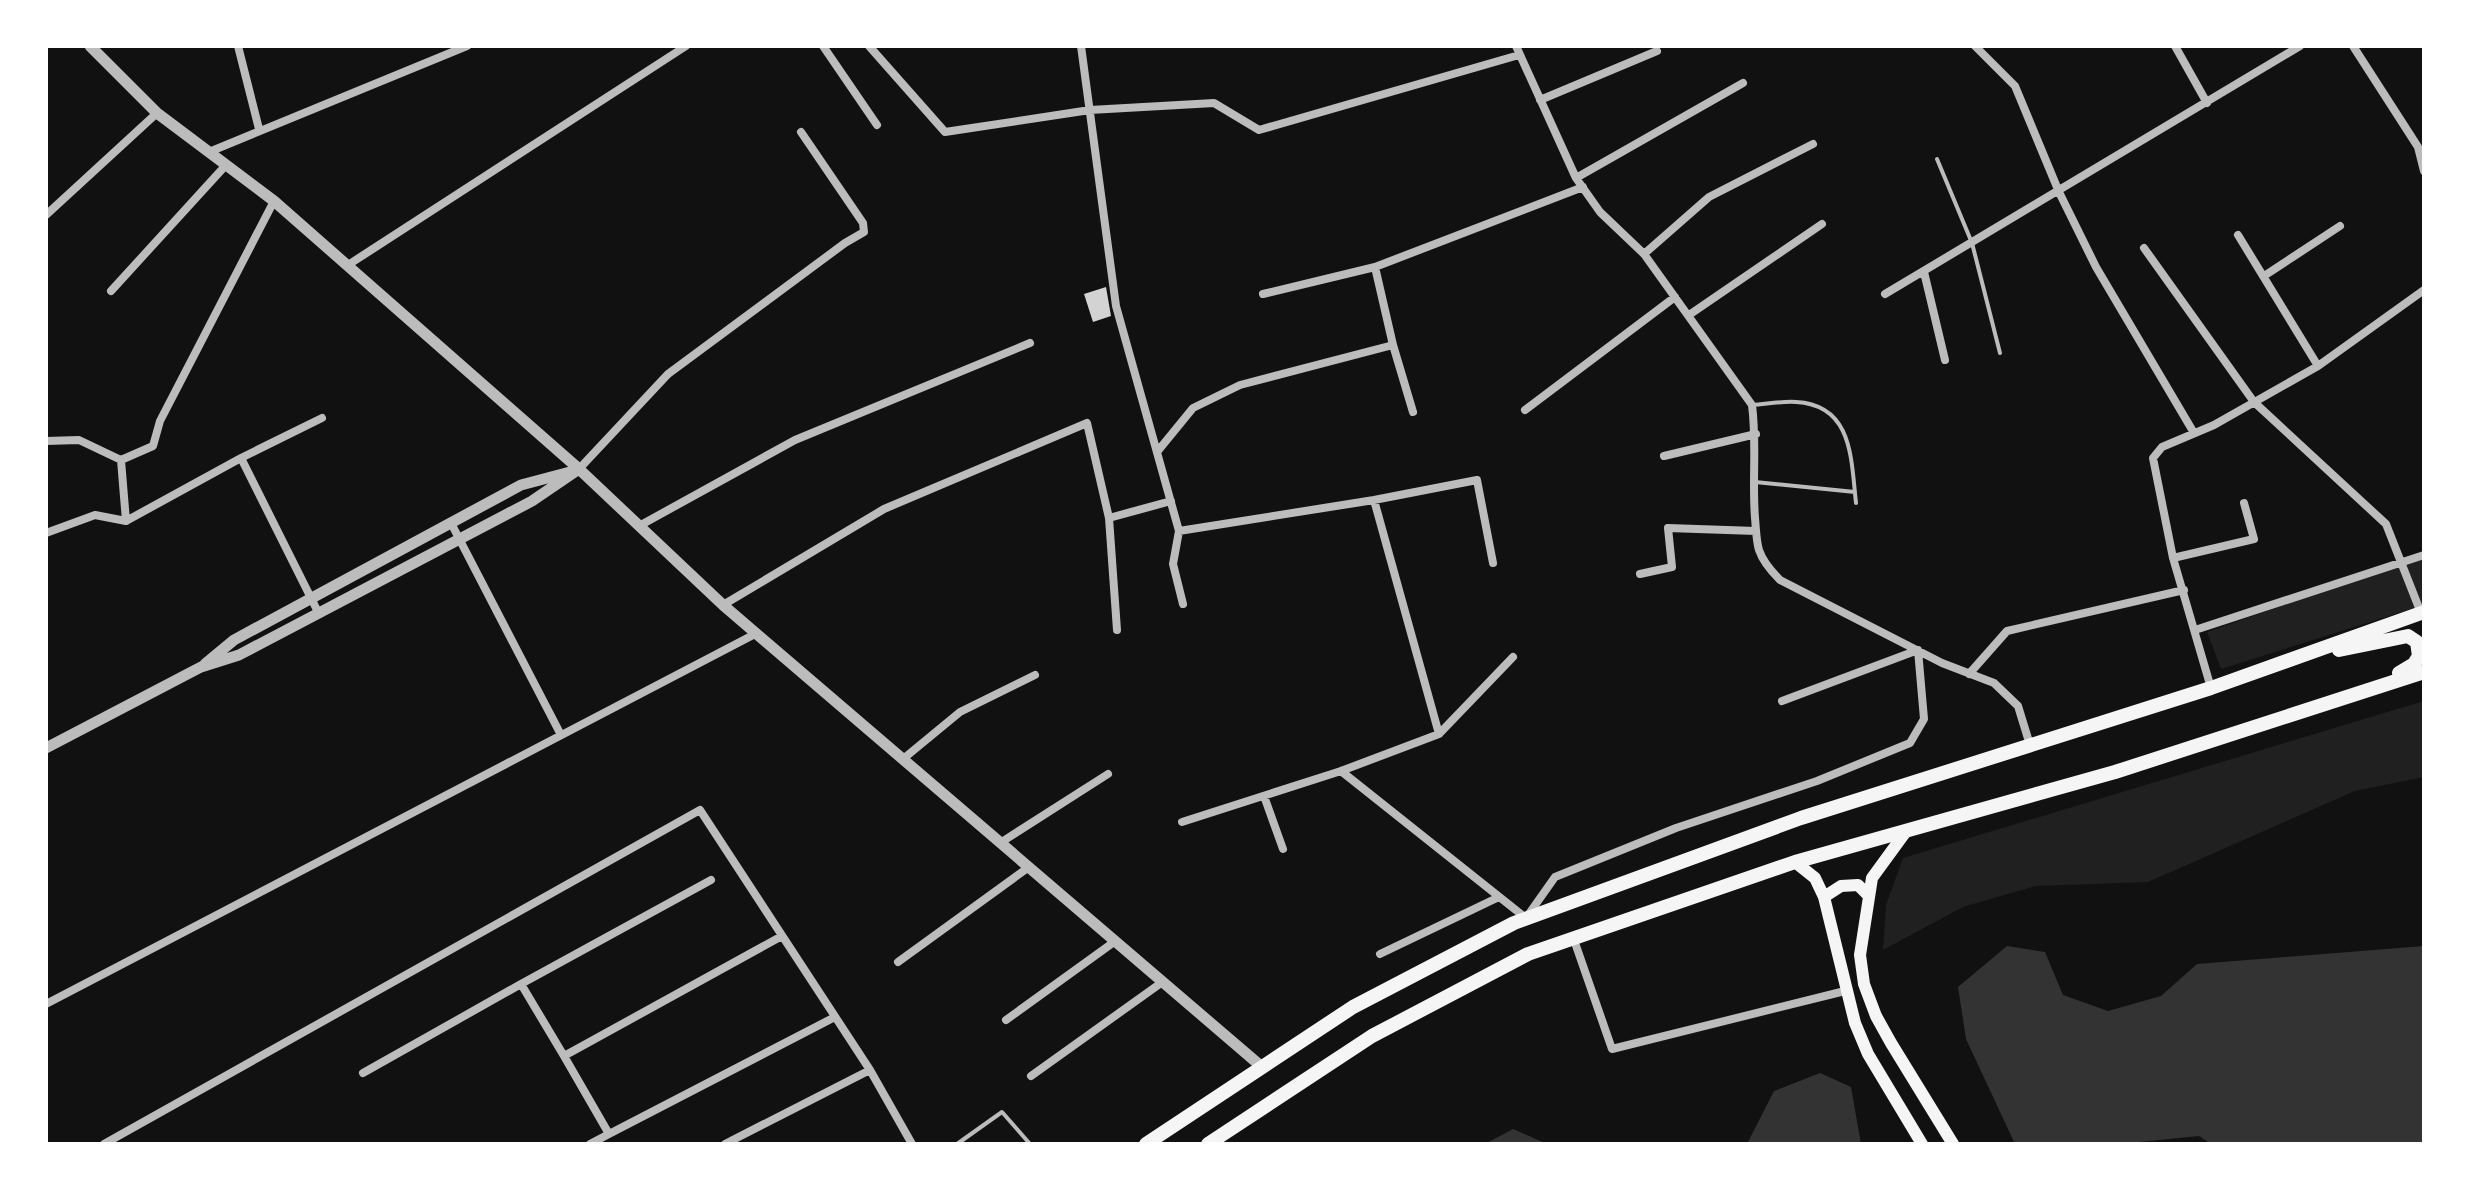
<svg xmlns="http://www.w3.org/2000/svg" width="2470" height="1190" viewBox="0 0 2470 1190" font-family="Jost,sans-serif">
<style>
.green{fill:#202020}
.water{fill:#333}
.building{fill:#d3d3d3}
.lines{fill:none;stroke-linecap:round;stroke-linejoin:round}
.service{stroke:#bcbcbc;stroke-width:4}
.minor{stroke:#bcbcbc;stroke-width:8}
.tertiary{stroke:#bcbcbc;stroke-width:11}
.secondary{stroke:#f5f5f5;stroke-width:12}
.trunk{stroke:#f5f5f5;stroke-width:14}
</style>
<rect width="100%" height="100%" fill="#111"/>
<path class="green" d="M 2424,556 L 2424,605 L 2221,669 L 2207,632 Z
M 2424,701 L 2424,777 L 2355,791 L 2148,882 L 2036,886 L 1963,907 L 1883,950 L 1886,905 L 1903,858 Z"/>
<path class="water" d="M 2007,946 L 2045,952 L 2063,995 L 2108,1011 L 2161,996 L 2197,964 L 2424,946 L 2424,1144 L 2211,1144 L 2199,1136 L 2119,1144 L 2015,1144 L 1966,1039 L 1958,987 Z
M 1820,1073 L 1851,1087 L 1861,1144 L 1747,1144 L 1774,1091 Z
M 1513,1129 L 1547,1144 L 1485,1144 Z"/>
<path class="building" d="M 1106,287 L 1111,316 L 1093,322 L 1084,294 Z"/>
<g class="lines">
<path class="service" d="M 1937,159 L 1972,243 L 2000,353
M 1752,405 C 1767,404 1782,401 1796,402 C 1853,405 1851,459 1856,503
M 1755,482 L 1855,492
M 957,1144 L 1002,1112 L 1030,1144"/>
<path class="minor" d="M 238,46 L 259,129
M 823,46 L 877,125
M 869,46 L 945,132 L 1090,110 L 1214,103 L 1259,130 L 1519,55
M 1081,46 L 1116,306 L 1179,531 L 1173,564 L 1183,604
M 1516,46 L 1576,178 L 1600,212 L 1644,254 L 1752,405 C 1757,443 1752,480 1755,518 C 1756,528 1756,540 1759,550 C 1763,562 1771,571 1780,580 L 1942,663 L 1994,683 L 2018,706 L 2030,745
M 1975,46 L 2015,86 L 2059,192 L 2096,267 L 2194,433
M 2175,46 L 2207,103
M 2353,46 L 2418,147 L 2424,171
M 1540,100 L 1657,51
M 209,152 L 467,46
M 1576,178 L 1743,83
M 46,215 L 157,113
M 2238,235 L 2318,366
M 2144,248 L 2254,402 L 2386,524 L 2421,613
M 1644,254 L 1709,197 L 1813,144
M 348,265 L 686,46
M 1375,267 L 1393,345
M 1924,272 L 1945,360
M 2264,276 L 2340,226
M 111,291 L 226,165
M 1263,294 L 1375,267 L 1583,187
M 1885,294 L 2300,46
M 1689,315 L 1822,224
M 1525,410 L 1675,297
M 46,441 L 79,440 L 121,460 L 153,446 L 160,421 L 274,201
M 1157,452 L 1193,408 L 1240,385 L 1393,345 L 1413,412
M 1664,456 L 1756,434
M 241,458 L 319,614
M 121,460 L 126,521
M 579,469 L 668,374 L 845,243 L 864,232 L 863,223 L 801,132
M 1374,500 L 1439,734
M 1109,518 L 1171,501
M 451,523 L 561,735
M 639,526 L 795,440 L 1030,343
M 1179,531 L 1374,500 L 1477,480 L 1493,563
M 46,533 L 95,515 L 126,521 L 241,458 L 322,418
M 2173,558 L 2254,539 L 2244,503
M 1640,574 L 1672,567 L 1668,528 L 1756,531
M 723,605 L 884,509 L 1087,423 L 1109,518 L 1117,630
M 2195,630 L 2424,555
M 1969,674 L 2007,631 L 2184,590
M 2211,688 L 2173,558 L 2153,458 L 2162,447 L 2214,425 L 2318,366 L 2424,290
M 903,759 L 960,712 L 1035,675
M 1341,771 L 1526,918 L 1555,877 L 1676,828 L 1817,781 L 1910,743 L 1924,719 L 1918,650 L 1782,701
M 1264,796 L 1283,849
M 1182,822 L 1341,771 L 1439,734 L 1513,657
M 1000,843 L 1108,774
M 1573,937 L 1612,1049 L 1845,991
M 1380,954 L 1499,897
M 898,962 L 1029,867
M 46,1004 L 757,633
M 1006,1020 L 1114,942
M 564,1056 L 521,984 L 711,880
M 363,1073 L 521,984
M 1031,1076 L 1161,983
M 609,1134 L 835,1017
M 104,1144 L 700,810 L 870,1070 L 912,1144
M 590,1144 L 609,1134 L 564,1056 L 782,936
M 725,1144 L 870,1070"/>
<path class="tertiary" d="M 90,46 L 157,113 L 274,201 L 579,469 L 723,605 L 1262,1067
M 205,664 L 234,640 L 521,485 L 570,472
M 46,748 L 201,667 L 239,655 L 532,501 L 579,469"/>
<path class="secondary" d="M 1907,830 L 1872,878 L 1860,955 L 1864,984 L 1876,1016 L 1891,1043 L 1953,1144
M 1795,862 L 1815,878 L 1824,897 L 1855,1023 L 1868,1054 L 1922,1144
M 1824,897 L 1841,886 L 1858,885 L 1868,895"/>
<path class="trunk" d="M 2339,650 L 2408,636 L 2417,642 L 2419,656 L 2414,664 L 2399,673
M 1146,1144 L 1353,1007 L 1514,923 L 1801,818 L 2211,688 L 2424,612
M 1208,1144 L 1372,1036 L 1528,954 L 1795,862 L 2115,772 L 2424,672"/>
</g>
<rect width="2470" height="1190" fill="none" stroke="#ffffff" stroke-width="96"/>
</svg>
